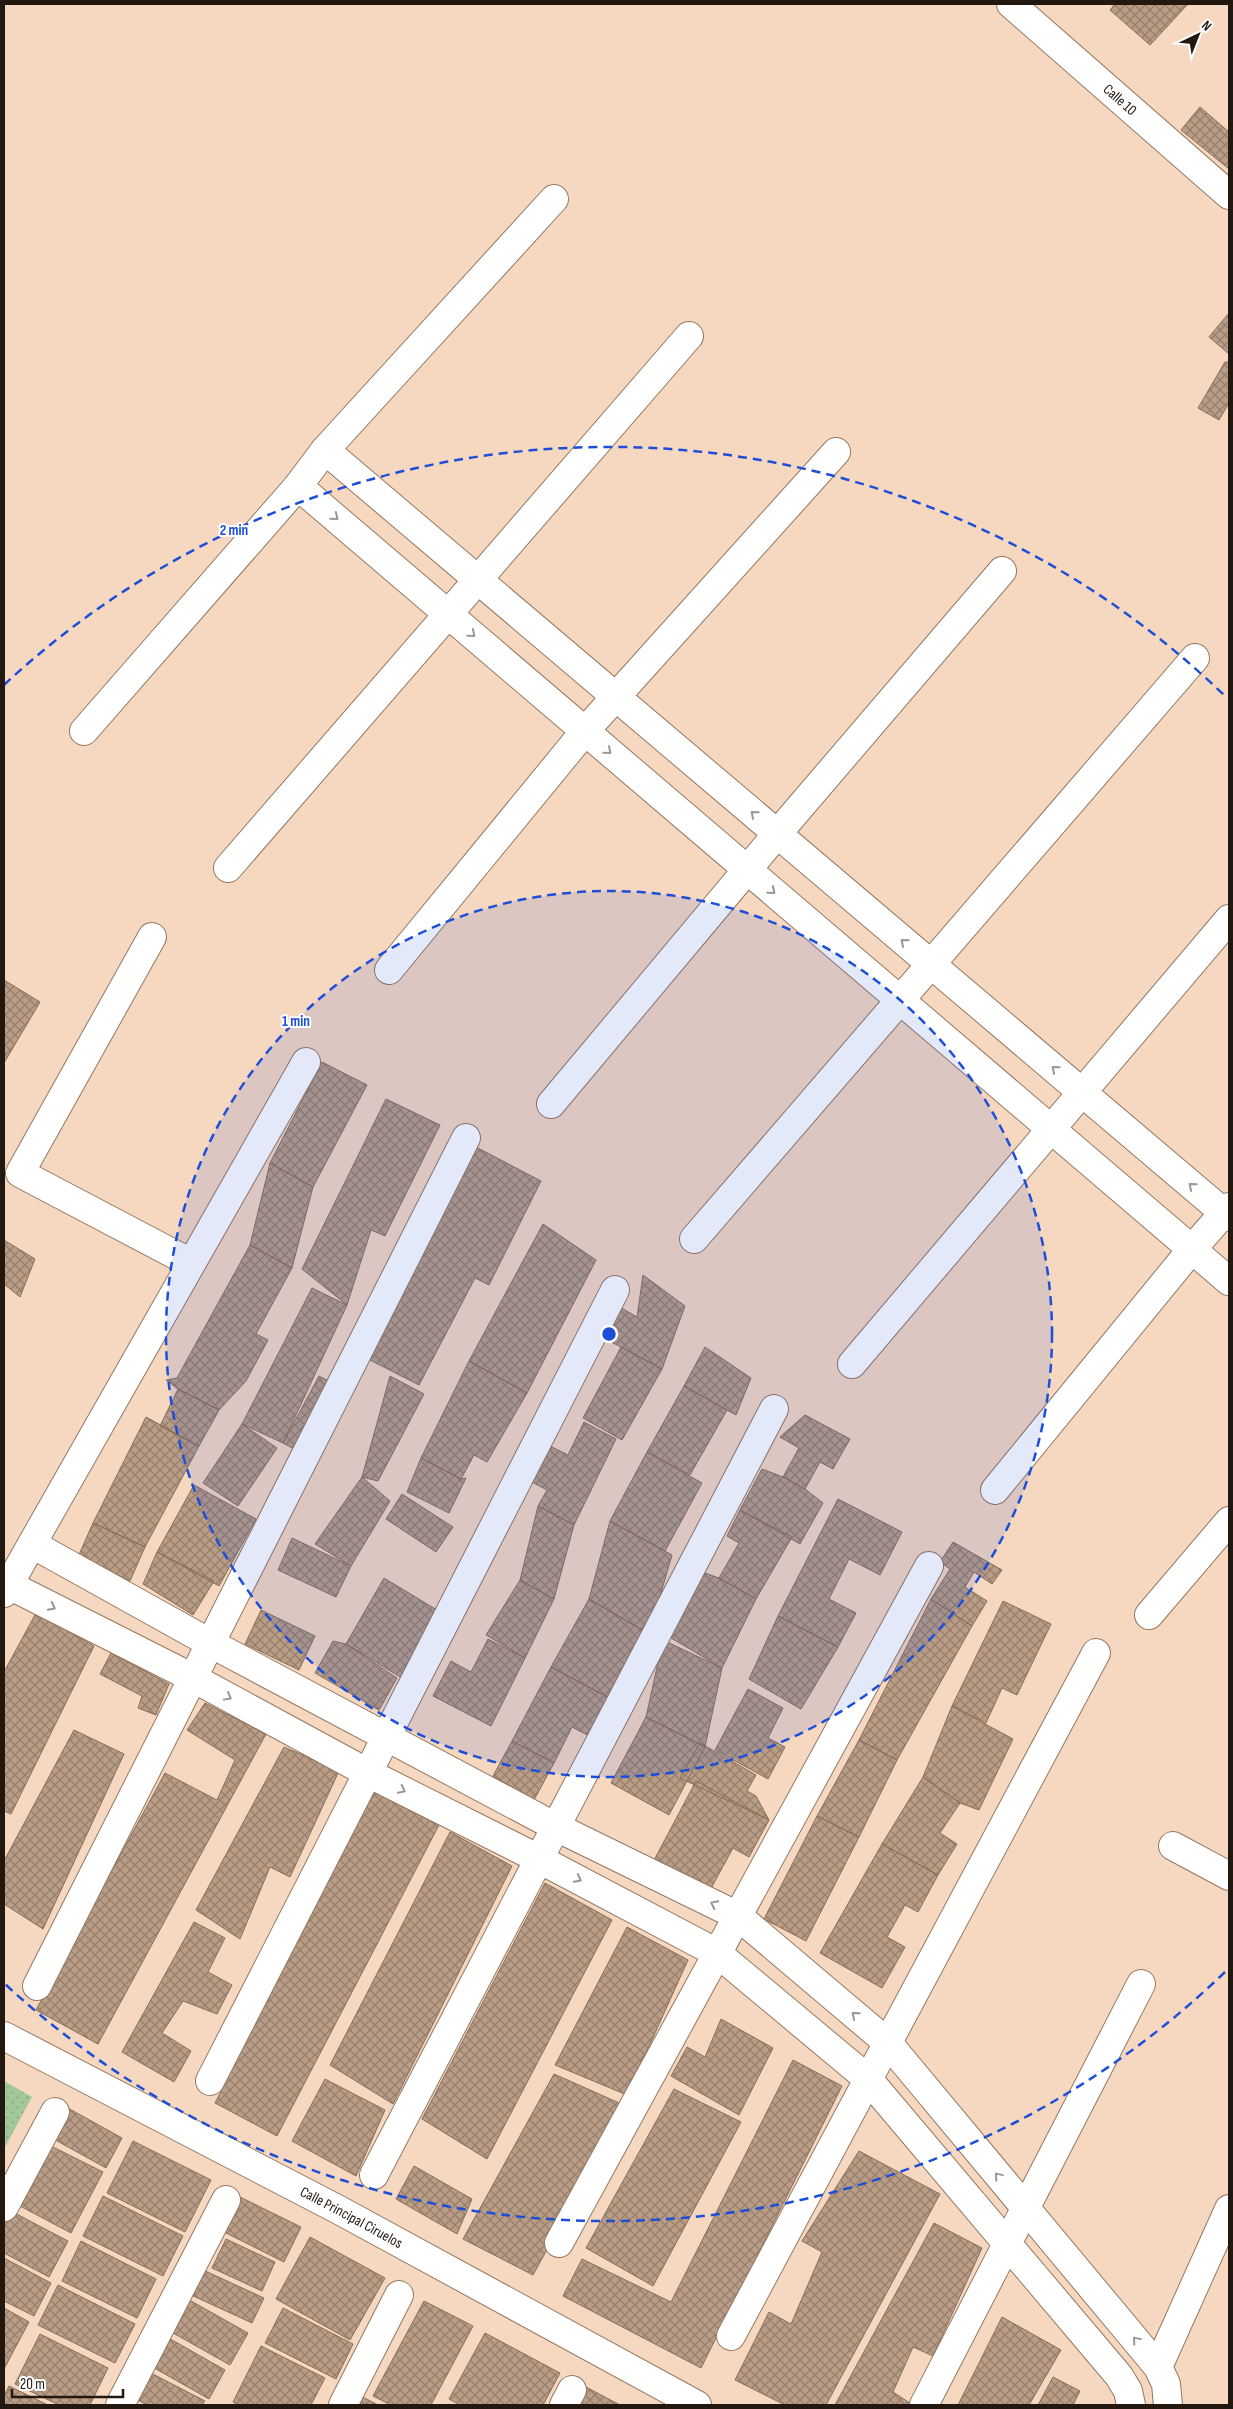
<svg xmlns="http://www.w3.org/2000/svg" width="1233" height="2409" viewBox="0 0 1233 2409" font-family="'Sofia Sans Condensed',sans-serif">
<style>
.grass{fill:url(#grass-dots)}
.building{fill:url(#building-cross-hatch);stroke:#896e59}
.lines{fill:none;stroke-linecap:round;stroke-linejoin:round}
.minor-casing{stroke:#937862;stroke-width:30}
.minor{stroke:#fff;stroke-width:28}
.oneway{stroke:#9c9793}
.ring{fill:none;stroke:#1d4ed8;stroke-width:2.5;stroke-dasharray:9 6}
.labels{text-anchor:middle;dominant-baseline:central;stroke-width:4;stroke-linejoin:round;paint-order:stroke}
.street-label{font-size:15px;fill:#231810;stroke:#fff}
.centre{fill:#1d4ed8;stroke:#fff;stroke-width:2.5}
.ring-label{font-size:15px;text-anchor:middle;font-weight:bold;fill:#1d4ed8;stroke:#fff;stroke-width:4;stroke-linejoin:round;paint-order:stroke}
</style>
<defs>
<pattern id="grass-dots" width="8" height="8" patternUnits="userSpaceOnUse" patternTransform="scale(1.25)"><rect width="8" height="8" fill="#a2c79a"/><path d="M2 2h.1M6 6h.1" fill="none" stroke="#8baa84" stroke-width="1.8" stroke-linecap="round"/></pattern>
<pattern id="building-cross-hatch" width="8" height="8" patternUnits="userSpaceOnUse" patternTransform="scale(1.25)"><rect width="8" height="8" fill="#b99d86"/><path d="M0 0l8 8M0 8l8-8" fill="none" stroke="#967f6c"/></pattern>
</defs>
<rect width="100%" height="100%" fill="#f6d8c0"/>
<path class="grass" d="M 4,2081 L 32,2097 L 4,2149 Z"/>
<path class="building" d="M 1115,4 L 1188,4 L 1150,45 L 1110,10 Z
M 1200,107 L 1229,132 L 1229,169 L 1181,130 Z
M 1229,313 L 1229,354 L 1209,337 Z
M 1225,362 L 1229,362 L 1229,403 L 1219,420 L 1198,408 Z
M 4,980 L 40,1002 L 4,1063 Z
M 322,1062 L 367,1085 L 313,1187 L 270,1163 Z
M 386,1099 L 440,1125 L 385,1236 L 371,1230 L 347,1305 L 302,1269 Z
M 474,1146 L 541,1181 L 489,1285 L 475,1278 L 419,1385 L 366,1358 Z
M 270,1163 L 313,1187 L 292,1268 L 250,1245 Z
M 543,1224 L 596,1260 L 527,1393 L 469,1361 Z
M 4,1240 L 35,1259 L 20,1297 L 4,1284 Z
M 250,1245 L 292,1268 L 256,1334 L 268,1340 L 246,1381 L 219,1410 L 178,1389 L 166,1380 L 177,1378 Z
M 643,1275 L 685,1306 L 662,1369 L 602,1337 L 618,1306 L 637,1317 Z
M 312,1288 L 347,1305 L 283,1443 L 242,1424 Z
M 621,1347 L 662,1369 L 622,1440 L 583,1418 Z
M 705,1347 L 751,1378 L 736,1415 L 684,1386 Z
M 469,1361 L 527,1393 L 487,1462 L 474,1455 L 461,1479 L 421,1458 Z
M 319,1376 L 334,1384 L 298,1451 L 283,1443 Z
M 390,1376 L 424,1394 L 378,1481 L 362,1477 Z
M 684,1386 L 727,1410 L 690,1475 L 647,1452 Z
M 178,1389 L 219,1410 L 199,1446 L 160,1426 Z
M 805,1415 L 850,1439 L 833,1469 L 820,1462 L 805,1489 L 783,1477 L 799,1448 L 780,1437 Z
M 146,1417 L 199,1446 L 145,1547 L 93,1523 Z
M 584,1422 L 616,1439 L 574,1525 L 538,1506 L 547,1490 L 528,1480 L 546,1444 L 568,1455 Z
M 242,1424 L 277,1448 L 238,1506 L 203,1483 Z
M 647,1452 L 702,1483 L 665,1551 L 610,1521 Z
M 421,1458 L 461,1479 L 466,1478 L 449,1513 L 407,1492 Z
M 762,1469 L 783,1477 L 805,1489 L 823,1503 L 800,1544 L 740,1510 Z
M 362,1477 L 390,1501 L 351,1566 L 315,1544 Z
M 194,1485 L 256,1519 L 219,1586 L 157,1552 Z
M 402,1494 L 453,1527 L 436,1552 L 386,1519 Z
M 838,1499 L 902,1532 L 880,1575 L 849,1559 L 829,1599 L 856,1613 L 838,1647 L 778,1616 Z
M 538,1506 L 574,1525 L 554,1599 L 520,1580 Z
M 740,1510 L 792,1537 L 756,1599 L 719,1578 L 739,1543 L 727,1536 Z
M 610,1521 L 672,1555 L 649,1634 L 589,1599 Z
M 93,1523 L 145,1547 L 130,1581 L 78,1557 Z
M 292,1538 L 351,1566 L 336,1597 L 278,1570 Z
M 953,1542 L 1002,1570 L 992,1584 L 974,1572 L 965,1587 L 987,1601 L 972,1626 L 931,1599 L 950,1569 L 940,1562 Z
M 157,1552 L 214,1581 L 193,1615 L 143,1584 Z
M 702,1572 L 719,1578 L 756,1599 L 722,1668 L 666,1635 Z
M 384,1578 L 442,1613 L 402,1678 L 346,1644 Z
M 520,1580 L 554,1599 L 525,1658 L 486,1635 Z
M 589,1599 L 649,1634 L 613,1700 L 551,1667 Z
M 931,1599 L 972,1626 L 897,1760 L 859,1740 Z
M 1003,1601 L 1051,1624 L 1017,1695 L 1002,1688 L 986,1723 L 952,1706 Z
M 261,1610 L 315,1636 L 299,1670 L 245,1644 Z
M 36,1613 L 94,1646 L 11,1814 L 4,1811 L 4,1672 Z
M 778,1616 L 838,1647 L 801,1709 L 749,1679 Z
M 488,1639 L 525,1658 L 491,1726 L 433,1696 L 451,1661 L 471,1672 Z
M 663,1640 L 722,1668 L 705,1747 L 646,1717 Z
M 333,1641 L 346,1644 L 397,1678 L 379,1710 L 315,1673 Z
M 111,1653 L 169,1684 L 156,1715 L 138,1708 L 142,1696 L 100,1674 Z
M 551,1667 L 613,1700 L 593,1738 L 572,1727 L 554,1763 L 512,1741 Z
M 748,1689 L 783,1708 L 768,1738 L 785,1747 L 768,1779 L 715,1750 Z
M 205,1703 L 266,1734 L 98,2044 L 36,2010 L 165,1773 L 217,1800 L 235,1760 L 187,1730 Z
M 952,1706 L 1013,1739 L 979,1810 L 960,1803 L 923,1777 Z
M 646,1717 L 705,1747 L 669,1815 L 611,1783 Z
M 74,1730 L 124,1754 L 43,1929 L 4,1904 L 4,1861 Z
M 859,1740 L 897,1760 L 859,1837 L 817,1816 Z
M 512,1741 L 554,1763 L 534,1800 L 493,1776 Z
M 700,1743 L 756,1775 L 747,1791 L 756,1796 L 769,1820 L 680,1778 Z
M 284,1747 L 339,1771 L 290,1877 L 270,1867 L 240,1939 L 196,1910 Z
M 923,1777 L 960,1803 L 940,1833 L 957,1844 L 938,1875 L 882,1844 Z
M 696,1781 L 769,1820 L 749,1857 L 733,1848 L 708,1894 L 652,1864 Z
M 374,1791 L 439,1825 L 277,2136 L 215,2103 Z
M 817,1816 L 859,1837 L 806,1941 L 764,1919 Z
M 450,1832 L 512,1866 L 393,2104 L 330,2065 Z
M 882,1844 L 938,1875 L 918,1912 L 905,1905 L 887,1937 L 905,1947 L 882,1988 L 820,1953 Z
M 545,1883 L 612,1920 L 487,2159 L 422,2119 Z
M 194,1922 L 225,1938 L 208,1972 L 232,1985 L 217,2014 L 183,2001 L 162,2033 L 191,2051 L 174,2082 L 122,2052 Z
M 627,1927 L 688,1960 L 627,2095 L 555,2065 Z
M 721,2019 L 773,2048 L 739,2115 L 671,2076 L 687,2047 L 705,2057 Z
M 793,2060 L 842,2086 L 701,2368 L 563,2296 L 582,2259 L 671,2302 Z
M 554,2074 L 626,2106 L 533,2275 L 463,2239 Z
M 325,2079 L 385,2110 L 356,2176 L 292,2141 Z
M 674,2089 L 741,2122 L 653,2286 L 586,2248 Z
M 66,2107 L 122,2138 L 106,2168 L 50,2137 Z
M 133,2141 L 211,2180 L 185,2232 L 107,2193 Z
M 51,2146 L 103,2172 L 71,2233 L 20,2206 Z
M 859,2151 L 940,2194 L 826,2405 L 785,2405 L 735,2380 L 769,2312 L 791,2324 L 822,2252 L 802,2241 Z
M 414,2166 L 472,2199 L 457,2234 L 396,2199 Z
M 103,2196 L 183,2236 L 163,2276 L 83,2236 Z
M 240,2197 L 301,2227 L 284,2262 L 224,2232 Z
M 7,2209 L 68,2241 L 49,2277 L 4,2253 L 4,2214 Z
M 934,2223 L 982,2248 L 933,2356 L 913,2347 L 893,2392 L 913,2405 L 835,2405 Z
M 310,2237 L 385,2278 L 350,2340 L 276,2299 Z
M 226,2239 L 275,2262 L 262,2291 L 212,2268 Z
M 81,2241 L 156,2279 L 137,2318 L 62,2281 Z
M 4,2258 L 51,2283 L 34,2316 L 4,2301 Z
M 201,2269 L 264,2298 L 252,2323 L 189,2294 Z
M 58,2285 L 135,2324 L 115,2363 L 38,2325 Z
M 184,2297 L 248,2333 L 230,2365 L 166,2329 Z
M 424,2301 L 473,2326 L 431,2405 L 391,2405 L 373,2396 Z
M 4,2308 L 29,2322 L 4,2369 Z
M 283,2308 L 353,2344 L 336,2379 L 265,2343 Z
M 1002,2317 L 1061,2350 L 1029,2405 L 958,2405 Z
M 485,2333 L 560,2373 L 543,2405 L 460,2405 L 449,2399 Z
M 40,2334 L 108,2368 L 90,2405 L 59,2405 L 15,2384 Z
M 165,2336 L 225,2370 L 209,2399 L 149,2365 Z
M 261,2346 L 325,2378 L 311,2405 L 239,2405 L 233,2402 Z
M 147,2371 L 205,2401 L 202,2405 L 147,2405 L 133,2397 Z
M 1053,2377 L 1080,2391 L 1073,2405 L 1038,2405 Z
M 9,2386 L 48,2405 L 4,2405 L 4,2396 Z
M 584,2386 L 620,2405 L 574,2405 Z
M 353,2392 L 378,2405 L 346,2405 Z"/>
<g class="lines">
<g class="minor-casing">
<g id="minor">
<path id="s1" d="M 1011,4 L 1229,195"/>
<path d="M 325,450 L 1229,1217"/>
<path d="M 298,486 L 1229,1281"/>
<path d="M 84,731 L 298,486 L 325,450 L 554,199"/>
<path d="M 228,868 L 689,336"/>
<path d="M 152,937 L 20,1173 L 191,1263"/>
<path d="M 389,970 L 585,731 L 836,452"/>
<path d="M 551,1104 L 777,834 L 1002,571"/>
<path d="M 694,1239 L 1195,658"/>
<path d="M 852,1364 L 1229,919"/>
<path d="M 995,1490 L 1192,1249 L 1229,1207"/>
<path d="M 32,1544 L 210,1643 L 556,1827 L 738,1916 L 888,2043 L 1158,2367 L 1166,2384 L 1168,2405"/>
<path d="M 9,1585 L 193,1678 L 368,1773 L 539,1859 L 717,1953 L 868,2079 L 1119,2376 L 1128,2391 L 1131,2405"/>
<path d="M 4,1593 L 306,1062"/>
<path d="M 1149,1615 L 1229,1521"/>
<path d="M 1173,1846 L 1229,1876"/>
<path d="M 37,1986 L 466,1138"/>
<path id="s2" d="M 4,2036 L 339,2210 L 697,2405"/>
<path d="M 210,2081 L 615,1290"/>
<path d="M 374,2175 L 774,1409"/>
<path d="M 4,2207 L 55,2112"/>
<path d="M 559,2243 L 929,1566"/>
<path d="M 731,2336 L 1096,1653"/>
<path d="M 1158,2367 L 1229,2209"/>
<path d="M 120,2405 L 226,2200"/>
<path d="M 343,2405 L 399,2295"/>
<path d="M 564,2405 L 572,2390"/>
<path d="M 924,2405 L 1141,1984"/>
</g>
</g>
<use href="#minor" class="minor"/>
</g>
<defs><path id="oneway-chevron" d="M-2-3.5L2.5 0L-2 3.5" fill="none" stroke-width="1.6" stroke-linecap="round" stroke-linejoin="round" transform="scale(1.25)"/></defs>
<g class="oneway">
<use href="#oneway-chevron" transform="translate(335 517) rotate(40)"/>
<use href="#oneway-chevron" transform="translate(472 634) rotate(40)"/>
<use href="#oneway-chevron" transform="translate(608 751) rotate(41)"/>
<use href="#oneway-chevron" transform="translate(754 814) rotate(-140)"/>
<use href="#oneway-chevron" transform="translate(772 891) rotate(41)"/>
<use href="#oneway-chevron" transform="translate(904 942) rotate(-140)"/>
<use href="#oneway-chevron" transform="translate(1055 1069) rotate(-140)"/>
<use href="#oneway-chevron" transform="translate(1192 1186) rotate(-140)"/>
<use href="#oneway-chevron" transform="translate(52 1607) rotate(27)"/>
<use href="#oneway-chevron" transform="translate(228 1697) rotate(29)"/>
<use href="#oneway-chevron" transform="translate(402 1790) rotate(26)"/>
<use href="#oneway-chevron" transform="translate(578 1879) rotate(28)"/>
<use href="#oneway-chevron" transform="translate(714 1904) rotate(-154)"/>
<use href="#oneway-chevron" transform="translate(855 2015) rotate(-140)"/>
<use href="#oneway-chevron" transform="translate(998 2176) rotate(-130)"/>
<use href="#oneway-chevron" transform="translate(1136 2340) rotate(-130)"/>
</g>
<circle cx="609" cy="1334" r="443" fill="#1d4ed8" fill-opacity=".12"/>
<g class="ring">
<circle cx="609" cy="1334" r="443"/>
<path d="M1225 1972A887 887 0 0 1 4 1983M4 685A887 887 0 0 1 1225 696"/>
</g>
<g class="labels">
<g class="street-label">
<text stroke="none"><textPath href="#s1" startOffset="145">Calle 10</textPath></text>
<text stroke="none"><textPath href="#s2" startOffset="392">Calle Principal Ciruelos</textPath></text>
</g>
</g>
<circle cx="609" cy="1334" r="8" class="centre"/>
<g class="ring-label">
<text x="234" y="535">2 min</text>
<text x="296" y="1026">1 min</text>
</g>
<rect width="1233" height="2409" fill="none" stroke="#231810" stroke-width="10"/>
<g transform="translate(1198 35) rotate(43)" stroke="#ffffff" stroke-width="4" paint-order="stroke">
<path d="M0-4L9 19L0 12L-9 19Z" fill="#231810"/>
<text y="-8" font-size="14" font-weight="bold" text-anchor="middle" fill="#231810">N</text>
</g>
<path d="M12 2389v8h111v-8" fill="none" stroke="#231810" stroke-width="2.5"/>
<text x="20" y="2389" font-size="15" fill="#231810" stroke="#ffffff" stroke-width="4" paint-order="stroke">20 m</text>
</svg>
